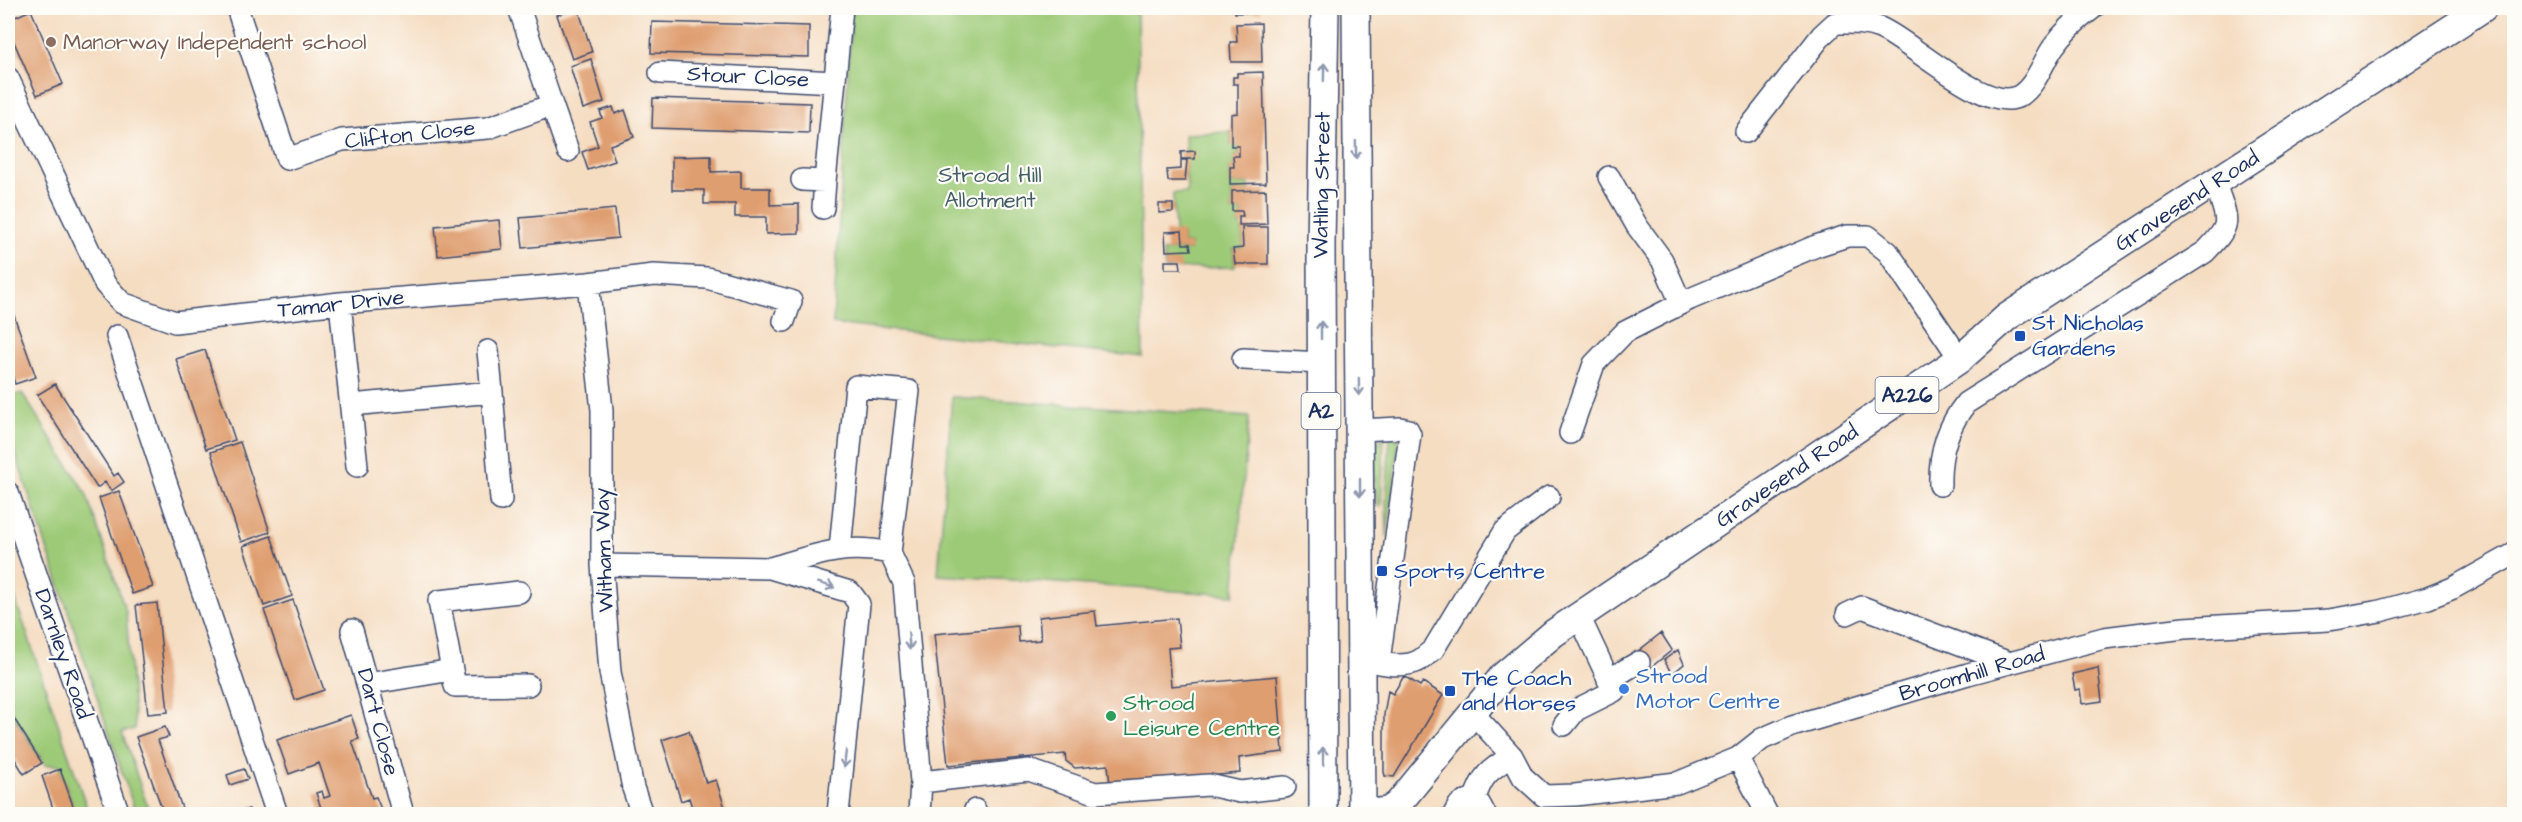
<svg xmlns="http://www.w3.org/2000/svg" width="2522" height="822" viewBox="0 0 2522 822" font-family="'Architects Daughter',sans-serif">
<style>
.green{fill:#9dca77;stroke:#5c7c6a;stroke-width:1.5}
.building{fill:#df9e70}
.lines{fill:none;stroke-linecap:round;stroke-linejoin:round}
.minor-casing{stroke:#3c496d;stroke-width:24}
.major-casing{stroke:#3c496d;stroke-width:30}
.minor{stroke:#fff;stroke-width:21}
.major{stroke:#fff;stroke-width:27}
.oneway{stroke:#8d97ae}
.education-dot{fill:#8d6e63;stroke:#fdfcf7;stroke-width:2}
.transit-dot{fill:#1a4fb4;stroke:#fdfcf7;stroke-width:2}
.shop-dot{fill:#3f7fe0;stroke:#fdfcf7;stroke-width:2}
.leisure-dot{fill:#2e9e5b;stroke:#fdfcf7;stroke-width:2}
.labels{text-anchor:middle;dominant-baseline:central;stroke-width:4.5;stroke-linejoin:round;paint-order:stroke}
.shield{fill:#fdfcf7;stroke:#5f6c8c;stroke-width:1.5}
.shield-label{font-size:21px;font-weight:bold;fill:#1b2f5e}
.education-label{font-size:22px;fill:#785e54;stroke:#fdfcf7;text-anchor:start}
.street-label{font-size:22px;fill:#1b2f5e;stroke:#fdfcf7}
.park-label{font-size:22px;fill:#425e66;stroke:#fdfcf7}
.transit-label{font-size:22px;fill:#164399;stroke:#fdfcf7;text-anchor:start}
.shop-label{font-size:22px;fill:#366cbe;stroke:#fdfcf7;text-anchor:start}
.leisure-label{font-size:22px;fill:#27864d;stroke:#fdfcf7;text-anchor:start}
</style>
<rect width="100%" height="100%" fill="#fdfcf7"/>
<filter id="ink" filterUnits="userSpaceOnUse"><feTurbulence type="fractalNoise" baseFrequency=".0167" numOctaves="2"/><feDisplacementMap in="SourceGraphic" scale="12" xChannelSelector="R" yChannelSelector="G"/><feConvolveMatrix kernelMatrix="1 2 1 2 8 2 1 2 1" color-interpolation-filters="sRGB"/></filter>
<filter id="wash" filterUnits="userSpaceOnUse"><feTurbulence type="fractalNoise" baseFrequency=".008" numOctaves="4" result="noise"/><feDisplacementMap in="SourceGraphic" scale="24" xChannelSelector="R" yChannelSelector="G"/><feGaussianBlur stdDeviation="1.35" result="paint"/><feColorMatrix in="noise" values="0 0 0 0 0 0 0 0 0 0 0 0 0 0 0 0 0 1.4 0 .05"/><feComposite in="paint" operator="in"/></filter>
<g filter="url(#wash)">
<rect width="100%" height="100%" fill="#f5ddc2"/>
<path class="green" d="M 852,8 L 1137,8 L 1143,357 L 833,324 Z
M 1231,132 L 1231,145 L 1239,146 L 1239,156 L 1234,156 L 1234,167 L 1230,168 L 1230,184 L 1249,184 L 1249,191 L 1232,191 L 1232,211 L 1242,211 L 1243,216 L 1239,217 L 1239,225 L 1242,227 L 1243,248 L 1233,249 L 1235,267 L 1165,269 L 1163,251 L 1190,250 L 1190,244 L 1183,244 L 1182,232 L 1175,232 L 1173,193 L 1187,193 L 1185,134 Z
M 22,393 L 86,493 L 126,612 L 135,729 L 122,732 L 150,814 L 136,814 L 8,432 L 8,397 Z
M 952,397 L 1249,417 L 1234,595 L 938,575 Z
M 1390,435 L 1399,439 L 1387,537 L 1386,503 Z
M 1384,436 L 1381,507 L 1377,505 L 1372,449 Z
M 8,578 L 89,814 L 76,814 L 59,765 L 45,765 L 8,708 Z"/>
<g id="blocks">
<path class="building" d="M 578,8 L 592,52 L 572,59 L 557,15 Z
M 1235,8 L 1260,8 L 1261,12 L 1235,13 Z
M 31,10 L 63,84 L 37,95 L 8,28 L 8,20 Z
M 652,22 L 809,26 L 809,57 L 651,53 Z
M 1261,23 L 1262,62 L 1231,62 L 1230,42 L 1237,42 L 1236,24 Z
M 591,59 L 604,102 L 583,109 L 570,66 Z
M 1263,72 L 1266,183 L 1230,184 L 1230,167 L 1234,167 L 1233,156 L 1239,156 L 1239,146 L 1231,146 L 1231,114 L 1238,113 L 1238,84 L 1233,84 L 1233,77 L 1237,77 L 1237,73 Z
M 653,98 L 810,103 L 809,133 L 652,128 Z
M 613,107 L 615,114 L 625,110 L 634,137 L 610,145 L 615,161 L 588,170 L 582,152 L 598,146 L 590,122 L 602,118 L 600,111 Z
M 1195,151 L 1195,159 L 1181,159 L 1181,152 Z
M 711,156 L 711,172 L 741,171 L 741,188 L 770,188 L 770,205 L 799,204 L 799,233 L 766,234 L 766,217 L 735,217 L 735,204 L 704,204 L 704,190 L 672,190 L 672,157 Z
M 1181,160 L 1187,160 L 1185,181 L 1168,181 L 1167,170 L 1181,169 Z
M 1266,190 L 1267,224 L 1239,225 L 1239,216 L 1243,216 L 1242,211 L 1232,211 L 1232,191 Z
M 1159,204 L 1173,204 L 1173,212 L 1159,213 Z
M 615,209 L 618,238 L 523,248 L 520,218 Z
M 499,220 L 502,249 L 438,256 L 435,226 Z
M 1242,227 L 1268,227 L 1268,264 L 1235,264 L 1233,249 L 1243,248 Z
M 1182,231 L 1183,244 L 1190,244 L 1191,250 L 1166,251 L 1165,232 Z
M 1165,261 L 1180,261 L 1181,269 L 1165,269 Z
M 8,299 L 36,377 L 15,384 L 8,364 Z
M 205,350 L 235,440 L 206,449 L 176,359 Z
M 55,384 L 114,476 L 118,473 L 124,482 L 111,491 L 105,482 L 97,488 L 37,395 Z
M 240,442 L 270,532 L 241,542 L 211,452 Z
M 119,491 L 153,587 L 132,594 L 99,498 Z
M 271,536 L 292,596 L 264,606 L 243,546 Z
M 293,600 L 324,690 L 295,700 L 264,610 Z
M 157,603 L 168,712 L 148,714 L 136,605 Z
M 1095,611 L 1097,626 L 1177,618 L 1180,647 L 1168,648 L 1171,686 L 1277,676 L 1283,752 L 1239,758 L 1240,773 L 1110,785 L 1108,765 L 1075,768 L 1066,761 L 1065,754 L 948,765 L 934,634 L 1018,626 L 1019,642 L 1041,640 L 1039,617 Z
M 1661,633 L 1672,650 L 1649,669 L 1637,652 Z
M 1678,650 L 1684,664 L 1672,674 L 1664,660 Z
M 2098,668 L 2102,701 L 2082,704 L 2080,689 L 2075,690 L 2072,674 Z
M 1404,676 L 1420,686 L 1423,682 L 1443,695 L 1394,777 L 1385,776 L 1384,772 L 1384,715 L 1388,691 L 1393,694 Z
M 8,709 L 42,763 L 24,774 L 8,748 Z
M 351,715 L 359,739 L 352,741 L 372,798 L 376,797 L 383,814 L 323,814 L 316,793 L 322,791 L 324,798 L 330,796 L 319,763 L 289,774 L 277,740 Z
M 165,727 L 169,737 L 158,740 L 183,811 L 189,810 L 190,814 L 164,814 L 136,737 Z
M 689,731 L 706,783 L 716,780 L 727,814 L 694,814 L 689,798 L 681,801 L 662,740 Z
M 60,769 L 76,814 L 55,814 L 42,776 Z
M 244,769 L 248,779 L 230,785 L 227,775 Z
M 249,809 L 251,814 L 232,814 Z"/>
</g>
</g>
<g filter="url(#ink)">
<use href="#blocks" fill-opacity="0" stroke="#3c496d" stroke-width="1.5"/>
<g class="lines">
<g class="minor-casing">
<path id="minor" d="M 237,8 L 287,159 L 342,140 L 488,128 L 552,105 L 519,8
M 660,73 L 835,82
M 8,78 L 105,284 L 122,303 L 175,322 L 340,303 L 588,283 L 654,275 L 707,278 L 791,301 L 784,321
M 552,105 L 568,151
M 1746,132 L 1822,35 L 1835,23 C 1851,23 1865,22 1880,28 C 1911,41 1989,117 2021,95 C 2037,84 2043,61 2054,46 C 2065,30 2078,19 2093,8
M 1609,177 L 1637,226 L 1662,260 L 1681,303
M 802,180 L 825,181 L 842,8
M 823,208 L 825,181
M 588,283 L 602,410 L 602,565 L 610,672 L 633,788 L 642,814
M 340,303 L 357,466
M 117,336 L 277,814
M 488,351 L 492,392
M 1243,359 L 1322,363
M 351,405 L 492,392 L 501,500
M 1360,430 L 1400,428 L 1408,430 L 1410,434 L 1380,654 L 1374,662 L 1360,664
M 1570,433 L 1594,364 L 1625,332 L 1690,299 L 1816,246 L 1847,236 L 1868,236 L 1888,252 L 1960,359
M 1940,485 C 1939,455 1947,427 1966,403 L 2205,252 C 2235,222 2227,221 2215,183
M 8,493 L 119,814
M 840,549 L 856,386 L 909,391 L 890,553
M 602,565 L 770,568 L 850,592 L 859,604 L 838,814
M 771,568 C 815,555 844,543 890,553 L 904,583 L 921,782 L 919,814
M 519,592 L 439,601 L 455,686 L 528,685
M 1847,614 L 1862,607 L 2010,663
M 352,630 L 403,814
M 1374,662 C 1388,665 1408,667 1420,660 C 1425,657 1428,653 1433,650 L 1505,531 L 1549,497
M 1608,680 L 1639,662
M 367,684 L 452,670
M 1472,712 L 1512,756 L 1523,777 L 1544,796 L 1575,795 L 1677,783 L 1738,758 L 1762,739 L 1792,726 L 1968,674 L 2104,638 L 2184,628 L 2329,620 L 2380,611 L 2428,598 L 2453,588 L 2514,554
M 1564,725 L 1576,710 L 1614,691 L 1579,616
M 1738,758 L 1767,814
M 921,782 L 1029,770 L 1095,793 L 1209,785 L 1240,792 L 1285,787
M 1474,801 C 1482,775 1489,770 1512,756
M 974,814 L 975,810
M 1454,814 L 1459,805 L 1469,800 L 1479,803 L 1485,814"/>
</g>
<g class="major-casing">
<path id="major" d="M 1356,8 L 1362,814
M 1323,814 L 1321,245 L 1325,8
M 1363,814 L 1388,811 L 1398,804 L 1503,676 L 1554,633 L 1960,359 L 2007,317 L 2483,8"/>
</g>
<use href="#minor" class="minor"/>
<use href="#major" class="major"/>
</g>
<defs><path id="oneway-shaft" d="M-6 0H5M1.5-3L5.5 0L1.5 3" fill="none" stroke-width="1.6" stroke-linecap="round" stroke-linejoin="round" transform="scale(1.5)"/></defs>
<g class="oneway">
<use href="#oneway-shaft" transform="translate(1324 72) rotate(-89)"/>
<use href="#oneway-shaft" transform="translate(1356 150) rotate(89)"/>
<use href="#oneway-shaft" transform="translate(1321 330) rotate(-90)"/>
<use href="#oneway-shaft" transform="translate(1359 387) rotate(89)"/>
<use href="#oneway-shaft" transform="translate(1360 488) rotate(90)"/>
<use href="#oneway-shaft" transform="translate(826 585) rotate(17)"/>
<use href="#oneway-shaft" transform="translate(909 641) rotate(85)"/>
<use href="#oneway-shaft" transform="translate(1323 756) rotate(-91)"/>
<use href="#oneway-shaft" transform="translate(845 759) rotate(97)"/>
</g>
</g>
<circle class="education-dot" cx="51" cy="42" r="6"/>
<g class="transit-dot">
<rect x="2014" y="330" width="12" height="12" rx="3"/>
<rect x="1376" y="565" width="12" height="12" rx="3"/>
<rect x="1444" y="685" width="12" height="12" rx="3"/>
</g>
<circle class="shop-dot" cx="1624" cy="689" r="6"/>
<circle class="leisure-dot" cx="1111" cy="716" r="6"/>
<g class="labels">
<g class="shield">
<rect x="1875.5" y="377" width="63" height="36" rx="4.5"/>
<rect x="1301.5" y="393" width="39" height="36" rx="4.5"/>
</g>
<g class="shield-label">
<text x="1907" y="395">A226</text>
<text x="1321" y="411">A2</text>
</g>
<g class="education-label">
<text x="63" y="42">Manorway Independent school</text>
</g>
<g class="street-label">
<text transform="translate(748 77) rotate(3)">Stour Close</text>
<text transform="translate(410 135) rotate(-6)">Clifton Close</text>
<text transform="translate(1322 185) rotate(-89)">Watling Street</text>
<text transform="translate(2187 201) rotate(-33)">Gravesend Road</text>
<text transform="translate(341 304) rotate(-6)">Tamar Drive</text>
<text transform="translate(1787 476) rotate(-34)">Gravesend Road</text>
<text transform="translate(604 550) rotate(-92)">Witham Way</text>
<text transform="translate(63 654) rotate(71)">Darnley Road</text>
<text transform="translate(1972 674) rotate(-16)">Broomhill Road</text>
<text transform="translate(378 722) rotate(75)">Dart Close</text>
</g>
<g class="park-label">
<text x="990" y="175">Strood Hill<tspan x="990" dy="25">Allotment</tspan></text>
</g>
<g class="transit-label">
<text x="2032" y="323">St Nicholas<tspan x="2032" dy="25">Gardens</tspan></text>
<text x="1394" y="571">Sports Centre</text>
<text x="1462" y="678">The Coach<tspan x="1462" dy="25">and Horses</tspan></text>
</g>
<g class="shop-label">
<text x="1636" y="676">Strood<tspan x="1636" dy="25">Motor Centre</tspan></text>
</g>
<g class="leisure-label">
<text x="1123" y="703">Strood<tspan x="1123" dy="25">Leisure Centre</tspan></text>
</g>
</g>
<rect width="2522" height="822" fill="none" stroke="#fdfcf7" stroke-width="30"/>
</svg>
